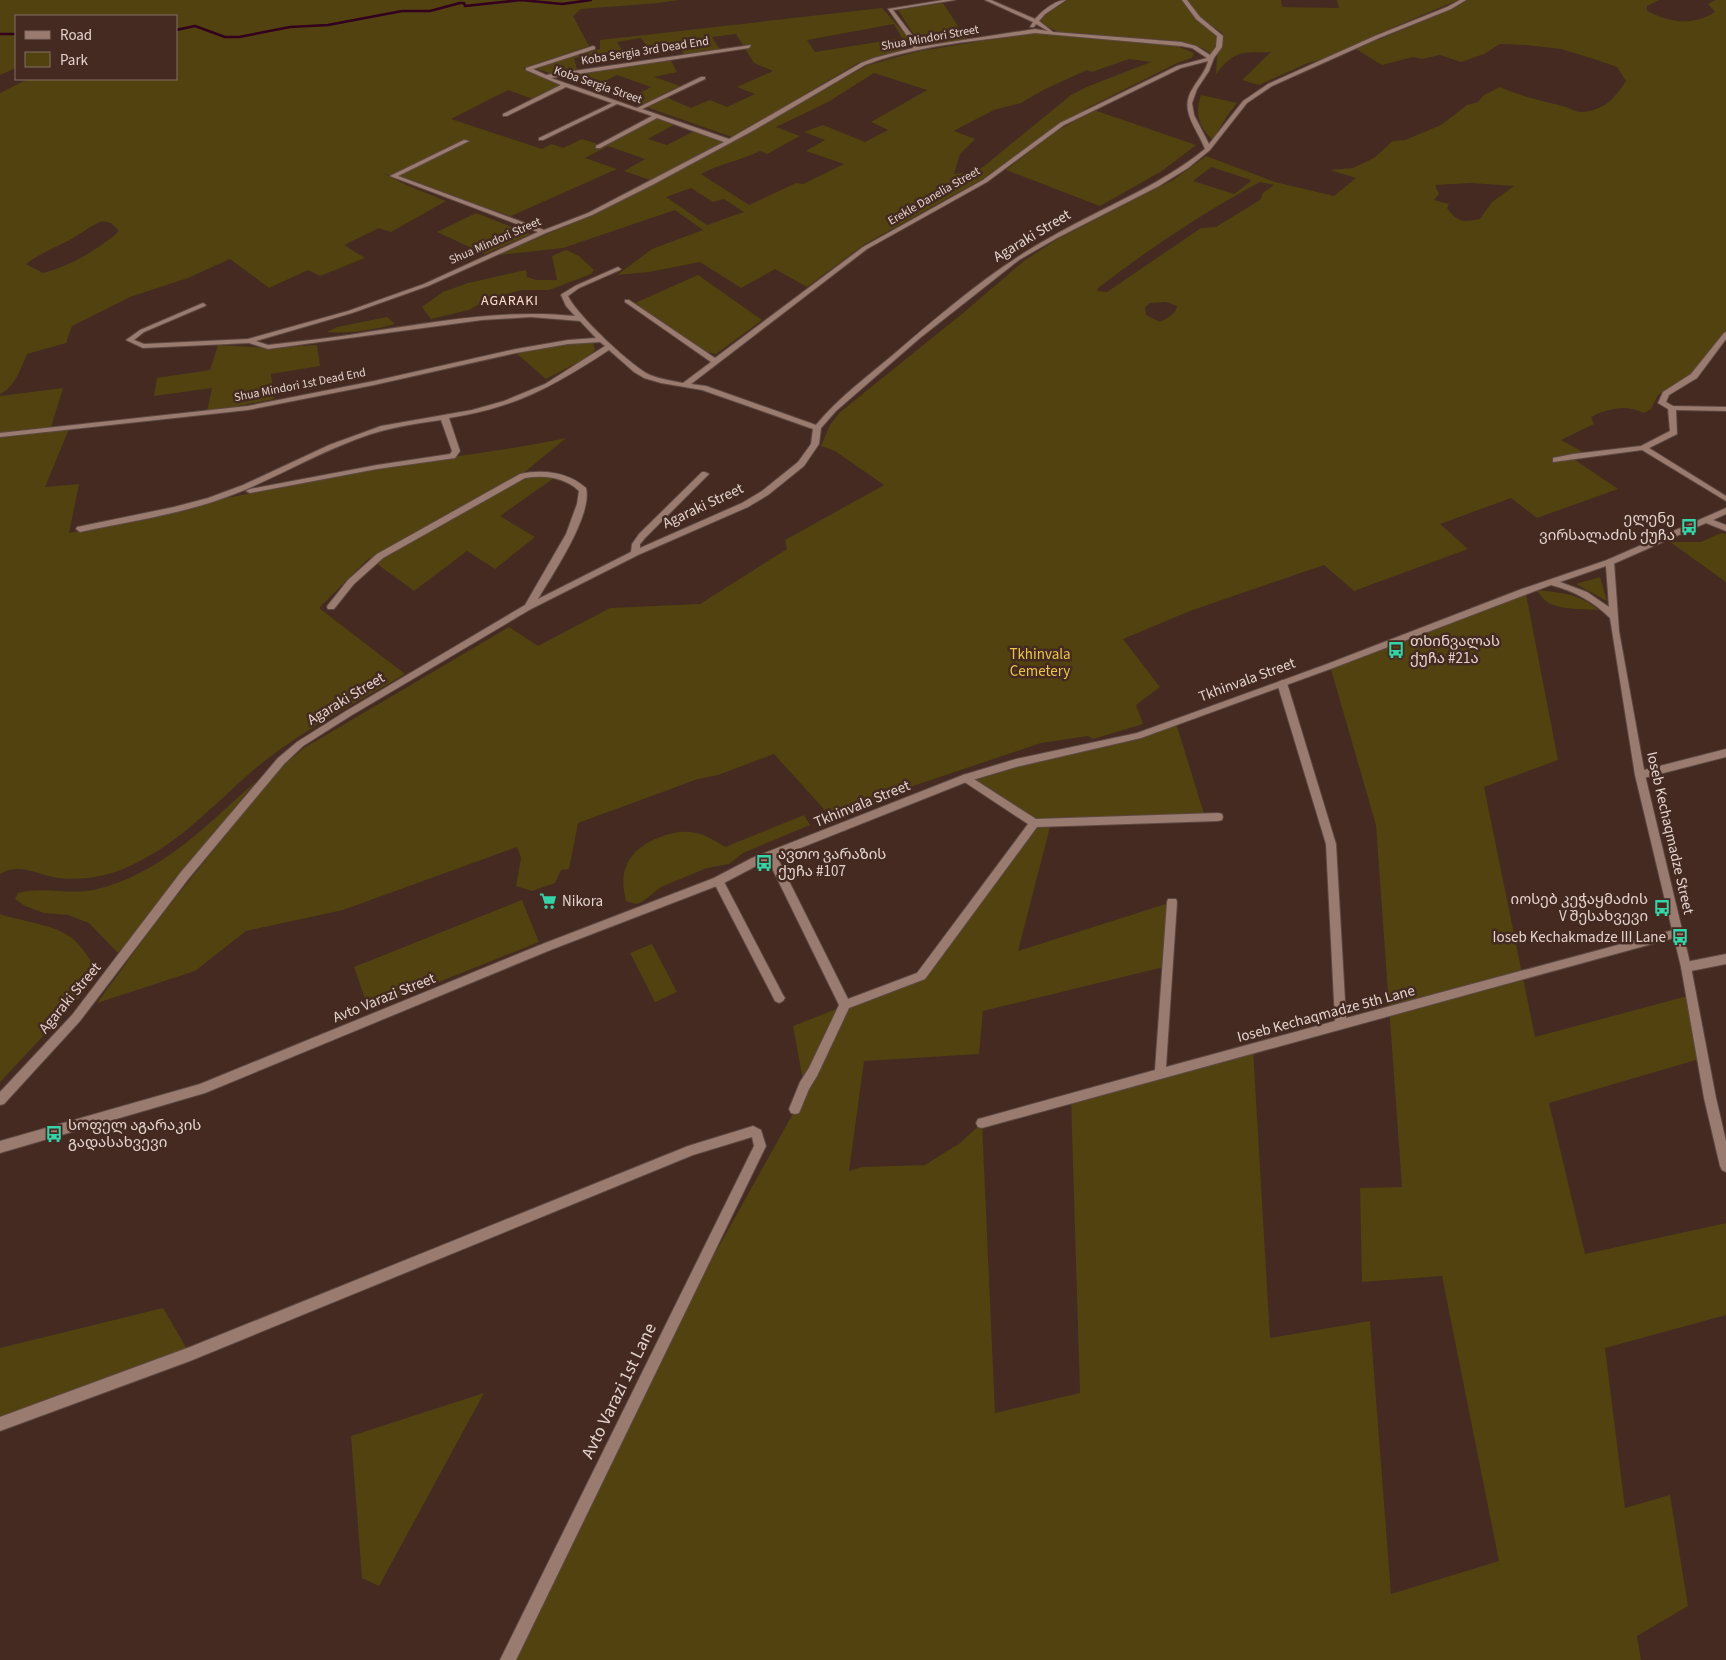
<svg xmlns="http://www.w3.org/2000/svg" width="1726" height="1660" viewBox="0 0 1726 1660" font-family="'Source Sans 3','Noto Sans Georgian',sans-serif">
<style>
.green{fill:#514210;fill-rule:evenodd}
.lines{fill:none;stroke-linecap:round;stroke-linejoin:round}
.stream{stroke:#33001e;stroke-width:2.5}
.minor-casing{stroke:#5d4841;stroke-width:2}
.tertiary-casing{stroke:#5d4841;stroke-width:2}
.minor{fill:#997b70;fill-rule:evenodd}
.tertiary{fill:#997b70;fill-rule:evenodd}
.labels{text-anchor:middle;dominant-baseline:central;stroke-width:5;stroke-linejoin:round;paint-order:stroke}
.far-street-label{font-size:12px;fill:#e4d3cd;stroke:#442a21}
.far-neighbourhood-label{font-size:14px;letter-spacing:1px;fill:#fedcd0;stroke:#442a21}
.street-label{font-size:15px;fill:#e4d3cd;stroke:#442a21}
.poi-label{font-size:15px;fill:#e4d3cd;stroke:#442a21;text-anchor:start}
.park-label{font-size:15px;fill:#ebc649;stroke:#442a21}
.near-street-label{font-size:18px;fill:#e4d3cd;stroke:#442a21}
</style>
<rect width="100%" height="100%" fill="#442a21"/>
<path class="green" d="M 0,0 L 678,0 L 659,3 L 581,9 L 573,16 L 589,46 L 523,68 L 566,83 L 533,99 L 508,90 L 451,119 L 542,149 L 552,144 L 563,148 L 582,139 L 601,145 L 659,114 L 679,122 L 648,139 L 667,145 L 698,129 L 726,140 L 650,180 L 624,171 L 645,159 L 608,146 L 585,158 L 617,169 L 511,216 L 383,173 L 404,184 L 446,201 L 391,232 L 379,228 L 344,245 L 365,258 L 320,276 L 308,270 L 269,288 L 230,259 L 188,278 L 130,297 L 72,326 L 66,343 L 27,354 C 22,366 14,389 0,394 L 0,93 L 28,79 L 176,79 L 176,16 L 16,16 L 16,68 L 0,75 ZM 102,221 L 111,223 L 119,231 C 101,248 68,267 43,273 L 26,264 C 39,254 54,248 68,241 C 80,234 89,227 102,221 Z
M 1068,0 L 1182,0 L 1195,18 L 1210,28 L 1218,37 L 1212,55 C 1180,24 1064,52 1040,20 L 1041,17 Z
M 1187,0 L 1281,0 L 1282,7 L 1339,8 L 1337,0 L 1458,0 L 1375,35 L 1336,55 L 1308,63 L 1259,85 L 1242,80 L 1271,52 C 1241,53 1236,49 1216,74 L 1217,57 L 1224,37 L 1221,32 L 1199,17 Z
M 1467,0 L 1659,0 L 1647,6 L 1647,11 C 1670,23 1693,26 1715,12 L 1708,4 L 1715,0 L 1726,0 L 1726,330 L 1691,375 L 1658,395 L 1651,409 L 1644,413 C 1626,404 1609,408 1591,417 L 1594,424 L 1561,440 L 1583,452 L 1570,454 L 1572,458 L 1618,489 L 1537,518 L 1511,498 L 1440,524 L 1468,549 L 1354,591 L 1324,565 L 1190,611 L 1123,639 L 1160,687 L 1136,705 L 1143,724 L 1093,739 L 1088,736 L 1041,743 L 880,797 L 882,801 L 833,819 L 774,754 L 718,775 L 698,779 L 578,823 L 569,869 L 561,870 L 555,883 L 532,891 L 516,886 L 521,858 L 517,847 L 343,910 L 246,931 L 195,971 L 97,1003 L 159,918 L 279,769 L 304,748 L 509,627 L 538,646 L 610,608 L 700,604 L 787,549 L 785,540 L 884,485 L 835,451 L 821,446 L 830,425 L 839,413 L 963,313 L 1024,261 L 1054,241 L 1173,180 L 1206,156 L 1275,182 L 1334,196 L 1356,178 L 1330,170 L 1353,168 L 1374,158 L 1393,141 L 1405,140 L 1441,125 L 1467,105 L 1478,102 L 1484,95 L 1500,87 C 1521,97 1544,101 1566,107 C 1571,109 1576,112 1581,112 C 1585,112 1592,111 1596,109 C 1610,105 1618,92 1626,81 L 1617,67 L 1597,60 L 1561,49 L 1526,45 L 1500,44 L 1484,54 L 1461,62 L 1440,55 L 1422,59 L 1413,57 L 1382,65 L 1356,49 L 1450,10 ZM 1211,167 L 1251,180 L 1251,181 L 1234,194 L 1193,181 ZM 1260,182 L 1274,185 L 1263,193 L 1260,200 L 1216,227 L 1201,228 L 1107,292 L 1097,291 L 1098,288 C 1149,249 1204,212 1260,182 ZM 1470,183 L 1514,186 L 1492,202 L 1480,219 C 1463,222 1458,223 1447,208 L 1449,204 L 1434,200 L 1439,194 L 1435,185 ZM 1166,302 L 1177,306 C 1176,314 1167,318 1160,322 L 1146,315 L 1145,307 L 1150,303 Z
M 943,3 L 967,40 L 921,46 L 898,10 Z
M 882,8 L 911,41 L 908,47 L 901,51 L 858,63 L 732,137 L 535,68 L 600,49 L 600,40 ZM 894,24 L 902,38 L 815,52 L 807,40 ZM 736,34 L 754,63 L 773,71 L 737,87 L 755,94 L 727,107 L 710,100 L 691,108 L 661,95 L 680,86 L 654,77 L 677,72 L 670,59 L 578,73 L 574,58 L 622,50 L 617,42 L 641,38 L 647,46 L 678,41 L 684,55 L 720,50 L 712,37 ZM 617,75 L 651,87 L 628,99 L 594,87 Z
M 1034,32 L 1177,46 L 1194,53 L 1192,58 L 1177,63 L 1087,108 L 1050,130 L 983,179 L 865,244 L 807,287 L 775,269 L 741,288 L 700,262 L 649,272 L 617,275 L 652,249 L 703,230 L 675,210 L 563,248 L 498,255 L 594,214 L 733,141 L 866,66 L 915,52 ZM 1129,59 L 1151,62 L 1089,86 L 1071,95 L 983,167 L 973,172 L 954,174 L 960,154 L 975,139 L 954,131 L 959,128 L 994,110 L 1021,103 L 1043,90 L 1087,70 L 1092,72 ZM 874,73 L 927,90 L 871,122 L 888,130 L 865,142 L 823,125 L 804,132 L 825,140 L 806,151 L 844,164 L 803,184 L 796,183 L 749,205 L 701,174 C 721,163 740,161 760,151 L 767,154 L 800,136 L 776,127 L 828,102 ZM 691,188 L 713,202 L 724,199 L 744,212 L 707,225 L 666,197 Z
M 1201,95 L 1237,103 L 1227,116 L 1213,140 C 1198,126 1195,114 1201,95 Z
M 1094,110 L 1196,145 L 1162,171 L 1100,206 L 1006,170 L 1055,132 Z
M 476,213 L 530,234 L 485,254 L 437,232 Z
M 566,250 L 579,256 L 594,270 L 591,274 L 549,290 L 522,290 L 490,298 L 469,310 L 431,319 L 422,307 L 443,292 L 468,283 L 526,270 L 527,277 L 536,280 L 557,280 L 552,256 Z
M 698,275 L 762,320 L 716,354 L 703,351 L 635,303 Z
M 387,317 L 395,324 C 373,330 350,334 327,332 L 337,327 Z
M 585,341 L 593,343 L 595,350 L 586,358 L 546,379 L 517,354 L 560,344 Z
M 218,345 L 268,348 L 317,345 L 320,366 L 271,374 L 274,399 L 207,412 L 212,388 L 154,396 L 157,378 L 210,370 Z
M 63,388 L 51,427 L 0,433 L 0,396 Z
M 69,429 L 45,487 L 79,484 L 69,533 C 178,508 287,484 397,466 C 454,456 510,450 566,438 L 520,476 L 540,475 L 554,478 L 500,516 L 535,537 L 495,569 L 467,551 L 414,591 L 369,558 L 319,608 L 405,674 C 356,703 302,730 257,767 C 217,801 181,843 132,865 C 110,876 83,881 58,878 C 38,875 19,862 0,874 L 0,438 Z
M 1721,533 L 1726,534 L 1726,582 L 1670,542 L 1701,542 Z
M 1600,577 L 1607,601 L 1576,584 Z
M 1536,590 C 1562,593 1578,593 1599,610 C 1585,609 1559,610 1547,602 C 1543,599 1540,594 1536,590 Z
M 1526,594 L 1558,760 L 1484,787 L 1535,1037 L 1691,995 L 1703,1058 L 1549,1103 L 1585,1254 L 1726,1223 L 1726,1315 L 1605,1348 L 1625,1508 L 1670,1495 L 1688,1606 L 1637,1636 L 1641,1660 L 502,1660 L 710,1262 L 799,1103 L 804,1086 L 793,1026 L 921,976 L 1034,824 L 966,778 L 1138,736 L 1176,723 L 1205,817 L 1051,823 L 1018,951 L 1172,902 L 1168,966 L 983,1011 L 979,1054 L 864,1061 L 849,1171 L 862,1167 L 925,1165 L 960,1143 L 982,1123 L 995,1413 L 1080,1393 L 1071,1099 L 1253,1049 L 1270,1338 L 1370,1321 L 1391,1594 L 1499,1561 L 1442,1276 L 1362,1282 L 1360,1188 L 1402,1187 L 1376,825 L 1330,666 Z
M 256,781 L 118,953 L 89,923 L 68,915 L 44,913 L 25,906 L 15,899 L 18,893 C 43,886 68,895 93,890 C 159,876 208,824 256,781 Z
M 804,815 L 810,825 L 743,853 L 729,864 L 707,868 L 661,887 L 642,902 L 636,904 L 626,901 C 617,868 631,847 663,836 C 672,833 680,831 690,832 C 703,833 714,840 725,847 Z
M 522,900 L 539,942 L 369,1010 L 354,967 Z
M 0,914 C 8,918 18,918 26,921 C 69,931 75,935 98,972 L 79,998 L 0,1082 Z
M 652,944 L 677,992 L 655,1002 L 630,953 Z
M 163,1308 L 190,1354 L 0,1424 L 0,1348 Z
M 484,1393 L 379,1586 L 362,1578 L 351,1436 Z"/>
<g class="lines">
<path class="stream" d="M 176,30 L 195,26 L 225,37 L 239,37 L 290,27 L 328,25 L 402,11 L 430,11 L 460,3 L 464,3 L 465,6 L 521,0 L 562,4 L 591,0
M 0,34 L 16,34"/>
<g class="minor-casing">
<path id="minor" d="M 943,0 L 955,0 L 893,10 L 916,40 L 918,47 L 1035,29 L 1048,31 L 1036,24 L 1034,27 L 1030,27 L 1033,22 L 985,0 L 991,0 L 1035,19 C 1042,11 1055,0 1066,0 L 1045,14 L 1039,21 L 1053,32 L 1181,42 L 1196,46 L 1210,55 L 1216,47 L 1217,36 L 1196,19 L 1182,0 L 1187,0 L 1200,17 L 1223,36 L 1222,47 L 1214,58 L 1209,71 L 1197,89 L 1192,103 L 1194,115 L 1209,144 L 1243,101 L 1268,84 L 1375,36 L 1447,7 L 1460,0 L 1466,0 L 1451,9 L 1379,38 L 1272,86 L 1247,103 L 1210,150 L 1188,168 L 1159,186 L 1057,238 L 1019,260 L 920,338 L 836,411 L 821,428 L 819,444 L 804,466 L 768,495 L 748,507 L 638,555 L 531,609 L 352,715 L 303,746 L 284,764 L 189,878 L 80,1021 L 4,1104 L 0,1105 L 0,1092 L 72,1015 L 181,872 L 278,758 L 297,742 L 346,711 L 525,605 L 566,534 L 577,504 L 579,491 C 564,477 545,475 525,478 L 383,558 L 354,584 L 334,609 L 328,609 L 327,607 L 328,605 L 348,580 L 377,554 L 520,474 C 543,469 568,472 586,488 C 593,515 552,575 538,599 L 631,552 L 632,544 L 639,534 L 702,472 L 705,472 L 709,474 L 645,538 L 640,544 L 640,548 L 742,503 L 762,491 L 798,462 L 811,444 L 813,429 L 702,390 L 661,383 L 644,378 L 634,372 L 609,350 C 554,386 515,408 449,418 L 460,451 L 455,458 L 377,469 L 250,493 L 246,491 L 250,489 L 377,465 L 450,454 L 452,451 L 441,420 C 418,423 394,427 371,434 C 322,450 279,477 232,495 C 183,514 131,521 80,532 L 76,529 L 77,527 L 174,507 L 208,498 L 243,485 L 329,445 L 381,426 L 472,410 L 504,401 L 545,384 L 605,346 L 600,342 L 568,344 L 516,353 L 374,385 L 248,410 L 0,437 L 0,433 L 248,406 L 374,381 L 516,349 L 568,340 L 596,338 L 580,321 L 531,317 L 482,320 L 268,349 L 249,343 L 143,348 L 126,340 L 140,330 L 203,303 L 206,305 L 205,306 L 144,332 L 134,340 L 144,344 L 248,339 L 348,311 L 424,284 L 538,232 L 390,176 L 464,140 L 469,141 L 398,176 L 544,230 L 588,213 L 724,142 L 657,118 L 600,148 L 596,148 L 596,146 L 652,116 L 617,104 L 543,140 L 539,140 L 539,138 L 612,103 L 566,87 L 507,116 L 503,116 L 503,114 L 561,85 L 526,70 L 526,68 L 593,46 L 595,47 L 595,49 L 533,69 L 546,75 L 751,45 L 749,48 L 551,78 L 637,108 L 701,77 L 705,77 L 705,79 L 642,109 L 729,139 L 861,63 L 874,58 L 913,48 L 910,40 L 888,9 ZM 1035,33 L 1181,46 L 1192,48 L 1207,58 L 1177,66 L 1060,123 L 983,180 L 863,247 L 715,358 L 629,300 L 625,300 L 625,302 L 711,362 L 683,383 C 672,381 660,379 650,375 C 630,365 577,315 568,296 L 579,288 L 620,270 L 621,269 L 618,267 L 575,286 L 562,294 L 561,295 L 566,306 L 575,316 C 507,309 441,321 374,331 C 339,337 304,341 268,345 L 256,341 L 352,313 L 428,286 L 546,233 L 592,215 L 654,184 L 756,129 L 865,65 C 917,45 979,41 1035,33 ZM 1208,61 C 1206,71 1198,79 1193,88 C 1178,110 1197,128 1205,149 C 1158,187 1103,207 1051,237 C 994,268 943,312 894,354 C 867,377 838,398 816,425 L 706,386 L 691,384 L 867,249 L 987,182 L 1064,125 L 1181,68 Z
M 1726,332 L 1726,339 L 1697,378 L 1669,395 L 1666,402 L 1673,406 L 1726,407 L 1726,411 L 1676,410 L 1677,434 L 1649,448 L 1726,496 L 1726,501 L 1642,450 L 1553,462 L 1553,458 L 1573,454 L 1641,446 L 1670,431 L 1668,409 L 1658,403 L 1663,392 L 1691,374 L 1724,333 Z
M 1726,508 L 1726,514 L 1713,520 L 1726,525 L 1726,531 L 1706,523 L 1613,564 L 1610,565 L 1606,562 L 1607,560 Z
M 1282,680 L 1287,683 L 1336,844 L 1346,1018 L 1677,929 L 1681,930 L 1682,933 L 1681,936 L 982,1128 L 978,1127 L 976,1123 L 978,1119 L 982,1118 L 1155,1070 L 1167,902 L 1168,899 L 1176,899 L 1177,902 L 1166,1067 L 1335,1021 L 1326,844 L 1277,683 Z
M 1726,749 L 1726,757 L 1640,779 L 1635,775 L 1640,771 Z
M 966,774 L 1036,819 L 1218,813 L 1222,814 L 1223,817 L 1222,820 L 1218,821 L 1037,827 L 925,979 L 849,1008 L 817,1076 L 809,1089 L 799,1113 L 795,1114 L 791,1113 L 789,1109 L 800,1082 L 809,1068 L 839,1005 L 766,856 L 767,853 L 775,853 L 848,999 L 917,973 L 1028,824 L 963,781 L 961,778 L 963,775 Z
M 718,877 L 722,878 L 783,995 L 785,998 L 783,1001 L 779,1003 L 775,1001 L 713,881 L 714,878 Z
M 1726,954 L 1726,964 L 1686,972 L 1682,970 L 1681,967 L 1682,964 L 1686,962 Z
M 753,1126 L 761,1130 L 766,1146 L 516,1660 L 500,1660 L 754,1146 L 752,1137 L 693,1155 L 190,1361 L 0,1431 L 0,1417 L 190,1347 L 688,1146 Z"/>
</g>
<g class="tertiary-casing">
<path id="tertiary" d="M 1610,559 L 1614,562 L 1619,631 L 1645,775 L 1691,967 L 1716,1098 L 1726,1141 L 1726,1172 L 1722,1170 L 1720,1166 L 1704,1098 L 1681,967 L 1635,775 L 1610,618 C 1593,601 1574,591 1551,585 L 1333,668 L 1141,738 L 1016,767 L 969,781 L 760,864 L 722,884 L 553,949 L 205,1093 L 0,1153 L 0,1141 L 200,1084 L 545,943 L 714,878 L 752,858 L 963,775 L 1016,759 L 1137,733 L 1327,664 L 1519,590 ZM 1606,566 L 1609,607 L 1587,592 L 1560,582 Z"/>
</g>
<use href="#minor" class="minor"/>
<use href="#tertiary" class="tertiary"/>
</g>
<defs>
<g id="bus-bare" transform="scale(1.35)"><path d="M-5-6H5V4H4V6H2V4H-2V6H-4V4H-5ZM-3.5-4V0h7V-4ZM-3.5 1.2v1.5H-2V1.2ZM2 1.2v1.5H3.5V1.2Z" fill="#34d4a8" stroke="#442a21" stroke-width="2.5" paint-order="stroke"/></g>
<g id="supermarket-bare" transform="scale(1.35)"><path d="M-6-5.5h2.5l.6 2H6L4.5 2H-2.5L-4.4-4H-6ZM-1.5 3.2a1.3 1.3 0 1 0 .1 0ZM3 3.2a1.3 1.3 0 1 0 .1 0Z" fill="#34d4a8" stroke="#442a21" stroke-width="2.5" paint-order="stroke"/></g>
</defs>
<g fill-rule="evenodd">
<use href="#bus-bare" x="1689" y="527"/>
<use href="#bus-bare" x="1396" y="650"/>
<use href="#bus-bare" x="764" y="863"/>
<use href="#supermarket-bare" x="548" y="901"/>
<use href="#bus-bare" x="1662" y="908"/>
<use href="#bus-bare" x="1680" y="937"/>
<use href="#bus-bare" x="54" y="1134"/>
</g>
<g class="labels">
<g class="far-street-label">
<text transform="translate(930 38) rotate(-10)">Shua Mindori Street</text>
<text transform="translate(645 51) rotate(-9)">Koba Sergia 3rd Dead End</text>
<text transform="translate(598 85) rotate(19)">Koba Sergia Street</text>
<text transform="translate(934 196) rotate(-30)">Erekle Danelia Street</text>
<text transform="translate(495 241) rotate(-24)">Shua Mindori Street</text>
<text transform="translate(300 385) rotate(-11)">Shua Mindori 1st Dead End</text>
</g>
<g class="far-neighbourhood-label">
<text x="510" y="301">AGARAKI</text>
</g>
<g class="street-label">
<text transform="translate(1032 236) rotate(-31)">Agaraki Street</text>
<text transform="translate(703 506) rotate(-25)">Agaraki Street</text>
<text transform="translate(1247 680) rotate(-20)">Tkhinvala Street</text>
<text transform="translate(346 699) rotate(-31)">Agaraki Street</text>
<text transform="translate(862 804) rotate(-22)">Tkhinvala Street</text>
<text transform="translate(1670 833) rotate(77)">Ioseb Kechaqmadze Street</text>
<text transform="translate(70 998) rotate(-50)">Agaraki Street</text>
<text transform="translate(384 998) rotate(-22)">Avto Varazi Street</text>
<text transform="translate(1326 1014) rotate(-15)">Ioseb Kechaqmadze 5th Lane</text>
</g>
<g class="poi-label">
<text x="1675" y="518" text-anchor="end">ელენე<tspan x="1675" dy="17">ვირსალაძის ქუჩა</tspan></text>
<text x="1410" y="641">თხინვალას<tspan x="1410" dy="17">ქუჩა #21ა</tspan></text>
<text x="778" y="854">ავთო ვარაზის<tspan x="778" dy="17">ქუჩა #107</tspan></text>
<text x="1648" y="899" text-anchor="end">იოსებ კეჭაყმაძის<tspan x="1648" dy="17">V შესახვევი</tspan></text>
<text x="562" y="901">Nikora</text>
<text x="1666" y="937" text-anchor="end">Ioseb Kechakmadze III Lane</text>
<text x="68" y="1125">სოფელ აგარაკის<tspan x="68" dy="17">გადასახვევი</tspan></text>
</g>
<g class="park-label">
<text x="1040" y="654">Tkhinvala<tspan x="1040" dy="17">Cemetery</tspan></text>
</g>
<g class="near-street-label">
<text transform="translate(619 1391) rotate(-64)">Avto Varazi 1st Lane</text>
</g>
</g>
<rect x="15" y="15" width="162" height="65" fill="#442a21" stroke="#846e66"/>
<rect x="25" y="31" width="25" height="8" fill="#997b70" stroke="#846e66"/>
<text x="60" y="40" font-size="15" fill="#e4d3cd">Road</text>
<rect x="25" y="52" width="25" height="15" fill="#514210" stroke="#846e66"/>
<text x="60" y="65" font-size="15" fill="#e4d3cd">Park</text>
</svg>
